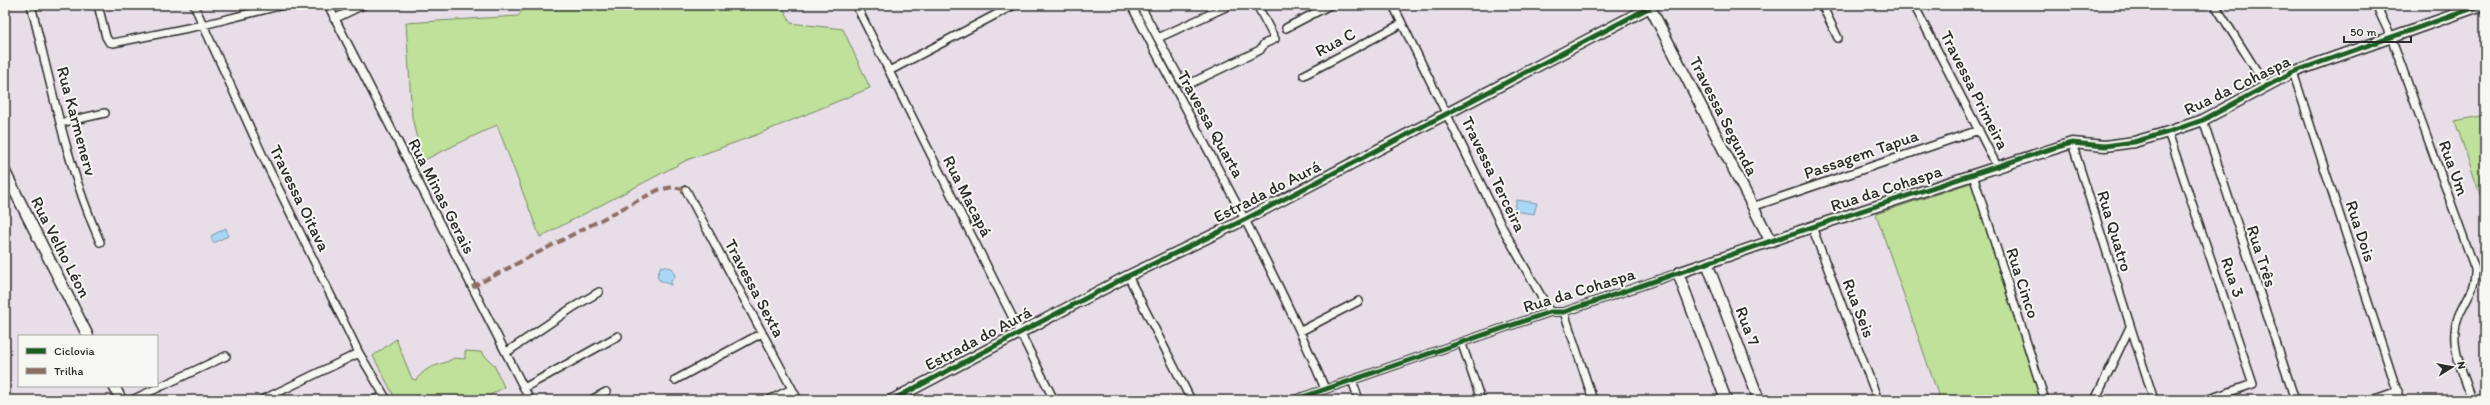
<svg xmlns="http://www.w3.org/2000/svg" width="2490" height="405" viewBox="0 0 2490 405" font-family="Itim,sans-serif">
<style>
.green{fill:#bfe19a;stroke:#758662}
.water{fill:#abd7f7;stroke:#7892a5}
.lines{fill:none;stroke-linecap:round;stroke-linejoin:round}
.street-casing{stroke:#2b2b2b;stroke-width:10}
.secondary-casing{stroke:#2b2b2b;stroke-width:13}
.street{stroke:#f6f6f2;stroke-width:7}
.secondary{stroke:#f6f6f2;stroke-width:10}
.quiet{stroke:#8d6e63;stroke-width:4;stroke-dasharray:8 4;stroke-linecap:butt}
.cycleway-casing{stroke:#f6f6f2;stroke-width:8}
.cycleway{stroke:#1b5e20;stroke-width:5}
.labels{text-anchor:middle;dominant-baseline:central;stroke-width:4;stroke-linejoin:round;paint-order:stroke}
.street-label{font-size:17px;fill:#2b2b2b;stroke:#f6f6f2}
</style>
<rect width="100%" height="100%" fill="#e7dee8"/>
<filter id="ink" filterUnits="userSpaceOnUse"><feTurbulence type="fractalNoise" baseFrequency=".025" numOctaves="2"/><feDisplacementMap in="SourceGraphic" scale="8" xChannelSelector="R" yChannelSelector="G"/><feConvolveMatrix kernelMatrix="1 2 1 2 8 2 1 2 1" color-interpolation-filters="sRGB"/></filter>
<g filter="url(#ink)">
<path class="green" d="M 527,5 L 782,5 L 791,23 L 843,29 L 870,88 L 756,135 L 687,160 L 540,237 L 497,125 L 422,161 L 412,117 L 406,23 L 518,16 Z
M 2485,115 L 2485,209 L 2455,121 Z
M 1977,181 L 2047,400 L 1940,400 L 1876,214 Z
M 396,339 L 412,379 L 416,380 C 429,363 437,368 454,358 L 465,359 L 465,351 L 481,352 L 494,365 L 504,387 L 482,400 L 396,400 L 373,356 Z"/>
<path class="water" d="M 1517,200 L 1537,203 L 1534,214 L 1514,211 Z
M 226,228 L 228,236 L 213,243 L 211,236 Z
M 661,266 L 672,268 L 675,276 L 671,281 L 671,285 L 659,280 L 657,276 Z"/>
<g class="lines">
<g class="street-casing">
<path id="street" d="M 31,5 C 51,84 67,167 100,242
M 98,5 L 106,37 L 109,42 L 113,43 L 203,25 L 283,5
M 194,5 L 267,165 L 359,353 L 387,400
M 328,5 L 530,400
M 856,5 L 1054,400
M 1131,5 C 1197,133 1270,256 1325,389
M 1140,5 L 1181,81 L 1189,84 L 1260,50 L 1264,44 L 1275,39 L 1257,5
M 1393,5 L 1502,227 L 1550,312
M 1822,5 L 1838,38
M 1914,5 L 1998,168
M 2215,5 L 2266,86
M 2376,5 L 2391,37 L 2475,269 C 2477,293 2456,308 2455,331 C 2453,354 2465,378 2472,400
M 334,19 L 363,5
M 1286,28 L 1330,5
M 1158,38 L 1230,5
M 889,71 L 1014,5
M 2293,72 L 2400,400
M 1304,75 L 1401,24
M 2203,120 L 2295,400
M 60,123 L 105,113
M 2168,132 L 2253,384 L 2206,400
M 2072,143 L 2154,400
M 1973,175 L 2045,400
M 686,190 L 798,400
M 1752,207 L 1979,130
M 1812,227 L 1878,400
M 1128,276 L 1191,400
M 1564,312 L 1593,400
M 1301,331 L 1359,301
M 1462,344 L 1481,400
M 507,352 L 572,308 L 599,292
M 675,380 L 762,333
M 1352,380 L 1359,400
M 524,388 L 618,336
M 132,400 L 226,356
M 262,400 L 359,353
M 375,400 L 384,395
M 591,400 L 606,392
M 769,400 L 792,389
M 1294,400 L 1550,312 L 1564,312 L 1678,273
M 2095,400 L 2130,327
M 2372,400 L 2398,391"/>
</g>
<g class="secondary-casing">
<path id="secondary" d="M 1649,5 L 1771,242
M 5,172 L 88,336
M 1707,263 L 1759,400
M 114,386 L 121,400
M 892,400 L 1128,276 L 1246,219 L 1650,7
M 1726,400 L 1678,273 L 1812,227 L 2072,143 L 2105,146 L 2134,142 L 2168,132 L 2203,120 L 2293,72 L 2482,5"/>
</g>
<use href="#street" class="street"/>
<use href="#secondary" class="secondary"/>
<path class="quiet" d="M 472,287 L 658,190 L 673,187 L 686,190"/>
<g class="cycleway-casing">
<path id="cycleway" d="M 892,400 L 1128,276 L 1246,219 L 1654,5
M 1294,400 L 1550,312 L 1564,312 L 1812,227 L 2053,148 L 2072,143 L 2105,146 L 2134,142 L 2168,132 L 2203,120 L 2293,72 L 2482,5"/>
</g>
<use href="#cycleway" class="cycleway"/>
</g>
</g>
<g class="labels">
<g class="street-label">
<text transform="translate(1335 42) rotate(-28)">Rua C</text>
<text transform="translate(2237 85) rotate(-26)">Rua da Cohaspa</text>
<text transform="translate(1975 90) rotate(63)">Travessa Primeira</text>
<text transform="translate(1724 116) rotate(63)">Travessa Segunda</text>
<text transform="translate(77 121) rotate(75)">Rua Karmenerv</text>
<text transform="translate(1211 124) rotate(61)">Travessa Quarta</text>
<text transform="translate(1861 154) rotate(-19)">Passagem Tapua</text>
<text transform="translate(2454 168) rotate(70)">Rua Um</text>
<text transform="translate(1494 174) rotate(64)">Travessa Terceira</text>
<text transform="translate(1886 188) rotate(-18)">Rua da Cohaspa</text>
<text transform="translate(1267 191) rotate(-27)">Estrada do Aurá</text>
<text transform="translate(442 196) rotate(63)">Rua Minas Gerais</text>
<text transform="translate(968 196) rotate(63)">Rua Macapá</text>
<text transform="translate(300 198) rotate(64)">Travessa Oitava</text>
<text transform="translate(2115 231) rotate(73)">Rua Quatro</text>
<text transform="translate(2361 231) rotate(72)">Rua Dois</text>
<text transform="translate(61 247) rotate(63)">Rua Velho Léon</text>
<text transform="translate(2262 256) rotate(72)">Rua Três</text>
<text transform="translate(2233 277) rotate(71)">Rua 3</text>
<text transform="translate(2023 283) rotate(72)">Rua Cinco</text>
<text transform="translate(755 288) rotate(62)">Travessa Sexta</text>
<text transform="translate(1579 290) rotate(-17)">Rua da Cohaspa</text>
<text transform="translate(1859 308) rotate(69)">Rua Seis</text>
<text transform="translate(1748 326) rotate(69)">Rua 7</text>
<text transform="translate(978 338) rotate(-28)">Estrada do Aurá</text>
</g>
</g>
<rect width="2490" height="405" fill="none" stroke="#f6f6f2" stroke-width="20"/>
<rect x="10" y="10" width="2470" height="385" fill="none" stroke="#2b2b2b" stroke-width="1.5" filter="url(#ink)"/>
<rect x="18" y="335" width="140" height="52" fill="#f6f6f2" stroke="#a5a5a2"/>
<rect x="26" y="348" width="20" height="6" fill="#1b5e20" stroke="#a5a5a2"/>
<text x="54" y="355" font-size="12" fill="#2b2b2b">Ciclovia</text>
<rect x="26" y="368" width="20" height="6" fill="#8d6e63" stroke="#a5a5a2"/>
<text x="54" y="375" font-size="12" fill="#2b2b2b">Trilha</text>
<g transform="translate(2452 367) rotate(79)" stroke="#f6f6f2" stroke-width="3" paint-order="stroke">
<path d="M0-3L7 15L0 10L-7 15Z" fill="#2b2b2b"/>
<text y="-6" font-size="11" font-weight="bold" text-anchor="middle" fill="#2b2b2b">N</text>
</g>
<path d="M2344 36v6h67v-6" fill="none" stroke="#2b2b2b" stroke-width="2"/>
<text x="2350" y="36" font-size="12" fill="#2b2b2b" stroke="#f6f6f2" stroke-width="3" paint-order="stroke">50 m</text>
</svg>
